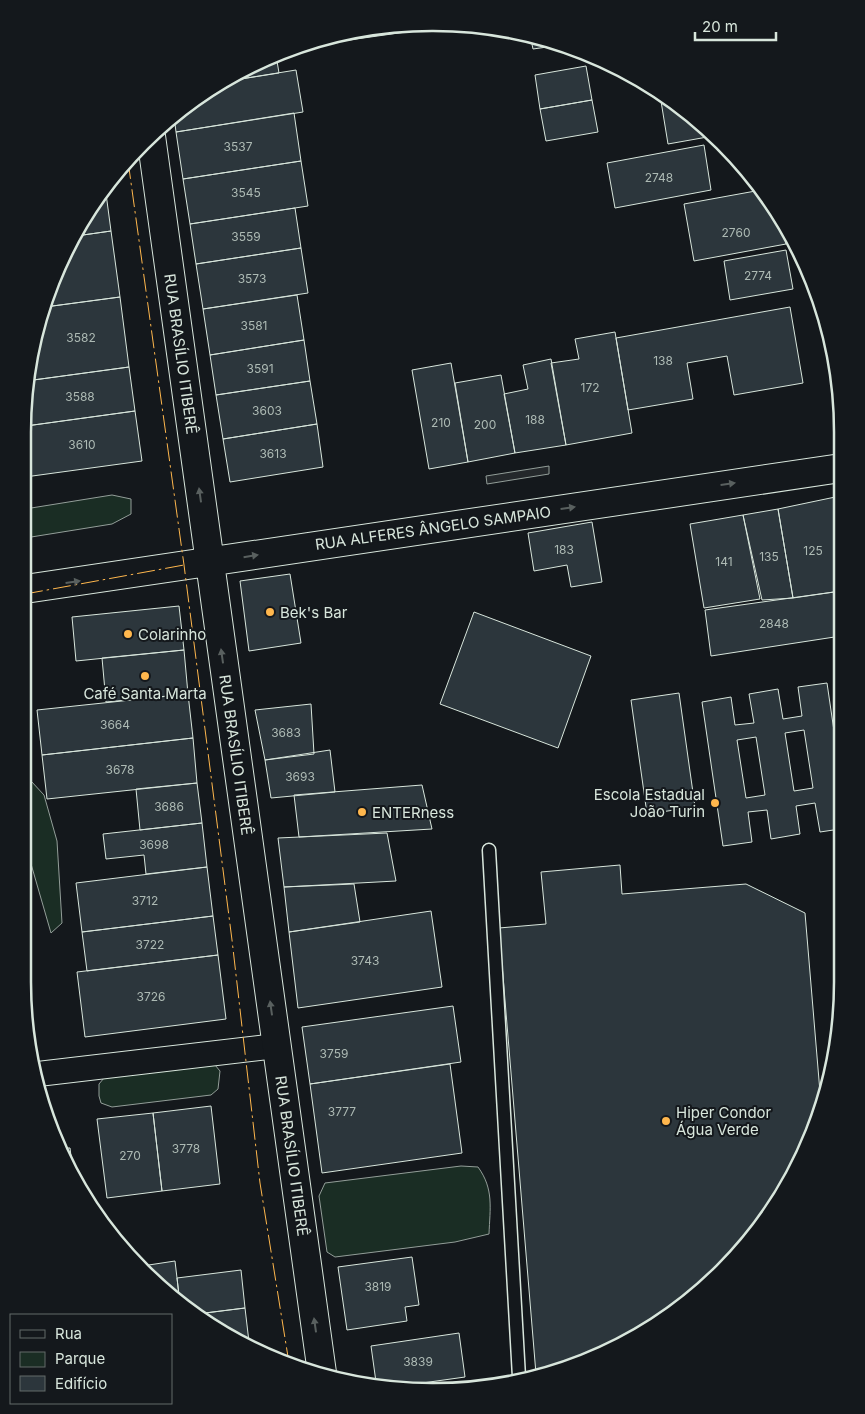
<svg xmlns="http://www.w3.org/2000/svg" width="865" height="1414" viewBox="0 0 865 1414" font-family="Inter,sans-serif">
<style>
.green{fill:#1a2d24;stroke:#939e99}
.parking{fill:#24282b;stroke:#939e99}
.building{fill:#2c363c;stroke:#d8e6dc;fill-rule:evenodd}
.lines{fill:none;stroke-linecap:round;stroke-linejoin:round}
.service-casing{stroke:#d8e6dc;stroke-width:15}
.minor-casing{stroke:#d8e6dc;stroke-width:26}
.secondary-casing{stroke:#d8e6dc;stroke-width:30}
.service{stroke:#14181c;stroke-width:12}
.minor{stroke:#14181c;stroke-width:24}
.secondary{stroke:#14181c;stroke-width:28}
.power{stroke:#ffb74d;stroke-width:1;stroke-dasharray:18 4 2.5 4;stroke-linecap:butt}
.oneway{fill:#59605f}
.poi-dot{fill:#ffb74d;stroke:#14181c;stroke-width:2}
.labels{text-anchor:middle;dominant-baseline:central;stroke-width:4;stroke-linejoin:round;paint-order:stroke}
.number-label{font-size:12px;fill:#adbab4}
.street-label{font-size:15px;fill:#d8e6dc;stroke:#14181c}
.poi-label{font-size:15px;fill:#d8e6dc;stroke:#14181c;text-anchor:start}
.rim{fill:none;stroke:#d8e6dc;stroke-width:2.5}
</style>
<rect width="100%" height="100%" fill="#14181c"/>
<path class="green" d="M 112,495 L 131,499 L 131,514 L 112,524 L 25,538 L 25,509 Z
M 24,727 L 31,781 L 44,795 L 57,841 L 62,923 L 51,933 L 29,857 L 23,850 Z
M 206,1063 L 215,1065 L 220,1071 L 218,1089 L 211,1095 L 112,1107 L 101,1103 L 99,1096 L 99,1084 L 104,1078 Z
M 461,1166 L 478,1167 C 494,1189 490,1208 489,1234 L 455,1242 L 335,1257 L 327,1252 L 319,1196 L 325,1183 Z"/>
<path class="parking" d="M 549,466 L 549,474 L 487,484 L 486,476 Z"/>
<path class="building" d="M 433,24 L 434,28 L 314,45 L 314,41 L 379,26 Z
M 530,35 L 538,36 L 561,45 L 533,49 Z
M 276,55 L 279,73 L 222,82 L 227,78 Z
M 586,66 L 592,100 L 540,109 L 535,75 Z
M 296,70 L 303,112 L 176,132 L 174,116 L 222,82 Z
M 660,95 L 682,107 L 713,136 L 668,144 Z
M 592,100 L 598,132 L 546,141 L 540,109 Z
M 294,113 L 301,161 L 183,179 L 176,132 Z
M 704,145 L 711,190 L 615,208 L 607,163 Z
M 301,161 L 308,206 L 190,224 L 183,179 Z
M 105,186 L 111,231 L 76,236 Z
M 761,190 L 781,219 L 786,244 L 694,261 L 684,204 Z
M 295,208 L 301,248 L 196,264 L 190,224 Z
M 111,231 L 120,297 L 45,307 L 54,276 L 76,236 Z
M 301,248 L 308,293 L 203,309 L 196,264 Z
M 786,250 L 793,289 L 730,300 L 724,261 Z
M 297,295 L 304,340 L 210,355 L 203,309 Z
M 120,297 L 129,367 L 26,381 L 45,307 Z
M 790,307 L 803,383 L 734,395 L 727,356 L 687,363 L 693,399 L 628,410 L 616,338 Z
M 615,332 L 632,433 L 566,445 L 551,363 L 579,359 L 575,339 Z
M 304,340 L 310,381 L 216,395 L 210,355 Z
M 551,359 L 566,445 L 515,453 L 504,394 L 528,389 L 523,365 Z
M 451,363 L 468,462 L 429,469 L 412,370 Z
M 129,367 L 135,411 L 26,426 L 26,381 Z
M 501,375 L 515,453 L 468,462 L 455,383 Z
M 310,381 L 317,424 L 223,439 L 216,395 Z
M 135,411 L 142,461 L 25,477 L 26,426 Z
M 317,424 L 323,467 L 230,482 L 223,439 Z
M 840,496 L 841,591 L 793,598 L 778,509 Z
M 778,509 L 793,598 L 762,600 L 743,515 Z
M 743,515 L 760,599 L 704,608 L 690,524 Z
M 592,522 L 602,582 L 571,587 L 567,565 L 534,571 L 528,533 Z
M 290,574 L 301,643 L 249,651 L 240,581 Z
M 841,591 L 841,636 L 711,656 L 705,610 Z
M 179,606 L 184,650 L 76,661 L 72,617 Z
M 474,612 L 591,656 L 558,748 L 440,704 Z
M 184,650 L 188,694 L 106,702 L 102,658 Z
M 827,683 L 840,772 L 840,829 L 820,832 L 815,803 L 796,806 L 800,834 L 771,839 L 767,810 L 748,812 L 752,842 L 723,846 L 702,702 L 731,697 L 735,725 L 754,723 L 749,694 L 778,689 L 783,719 L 802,716 L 798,687 ZM 804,730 L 813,788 L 794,791 L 785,733 ZM 756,737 L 765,795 L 746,798 L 737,740 Z
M 679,693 L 695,807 L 647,814 L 631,700 Z
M 188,694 L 193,738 L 42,755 L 37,710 Z
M 311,704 L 314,754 L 265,760 L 255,710 Z
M 193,738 L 197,783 L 47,799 L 42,755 Z
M 330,750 L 335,792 L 271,798 L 265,760 Z
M 197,783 L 202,823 L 140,830 L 136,789 Z
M 422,785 L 432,829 L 299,837 L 294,795 Z
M 202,823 L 207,867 L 146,874 L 144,855 L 106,859 L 103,834 Z
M 387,833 L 396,881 L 284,887 L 278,838 Z
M 620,865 L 622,894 L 746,884 L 805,913 L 821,1104 L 811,1138 L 758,1231 L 661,1322 L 564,1370 L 536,1374 L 499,928 L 546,924 L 541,872 Z
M 207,867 L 213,916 L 82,932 L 76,883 Z
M 354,884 L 360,922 L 289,932 L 284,887 Z
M 431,911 L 442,987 L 298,1008 L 289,932 Z
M 213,916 L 218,955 L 87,971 L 82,932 Z
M 218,955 L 226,1019 L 85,1037 L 77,972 Z
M 453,1006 L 461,1062 L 310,1084 L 302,1027 Z
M 450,1064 L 462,1153 L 322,1173 L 310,1084 Z
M 211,1106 L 220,1184 L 162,1191 L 153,1113 Z
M 153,1113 L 162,1191 L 107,1198 L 97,1119 Z
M 63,1148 L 70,1148 L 72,1164 Z
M 412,1257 L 419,1305 L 405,1307 L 407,1321 L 347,1330 L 338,1267 Z
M 175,1261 L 177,1278 L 180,1304 L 142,1266 Z
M 241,1270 L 245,1308 L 197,1314 L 180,1304 L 177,1278 Z
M 245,1308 L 249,1342 L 197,1314 Z
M 459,1333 L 465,1377 L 401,1386 L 376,1382 L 371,1346 Z
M 421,1383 L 422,1390 L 401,1386 Z"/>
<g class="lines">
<g class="service-casing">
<path id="service" d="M 489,850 L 519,1377"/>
</g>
<g class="minor-casing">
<path id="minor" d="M 38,1074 L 276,1046"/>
</g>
<g class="secondary-casing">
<path id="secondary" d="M 151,136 L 322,1373
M 25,589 L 841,468"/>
</g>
<use href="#service" class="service"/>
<use href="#minor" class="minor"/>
<use href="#secondary" class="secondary"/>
<path class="power" d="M 128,161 L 184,565 L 232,940 L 260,1183 L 289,1363
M 25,594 L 184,565"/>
</g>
<defs><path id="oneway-solid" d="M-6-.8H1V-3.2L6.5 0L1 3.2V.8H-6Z" transform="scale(1.25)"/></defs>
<g class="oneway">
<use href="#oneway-solid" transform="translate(728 484) rotate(-8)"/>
<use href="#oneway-solid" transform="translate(200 495) rotate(-98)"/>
<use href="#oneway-solid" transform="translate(568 508) rotate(-8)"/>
<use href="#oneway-solid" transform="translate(251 556) rotate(-9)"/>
<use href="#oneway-solid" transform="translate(73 582) rotate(-8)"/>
<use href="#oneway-solid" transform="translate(222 656) rotate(-98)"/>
<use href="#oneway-solid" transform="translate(271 1008) rotate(-98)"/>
<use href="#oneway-solid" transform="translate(315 1325) rotate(-98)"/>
</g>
<g class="poi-dot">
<circle cx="270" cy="612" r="5"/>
<circle cx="128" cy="634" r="5"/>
<circle cx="145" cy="676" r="5"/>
<circle cx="715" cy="803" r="5"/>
<circle cx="362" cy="812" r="5"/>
<circle cx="666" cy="1121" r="5"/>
</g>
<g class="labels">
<g class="number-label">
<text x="238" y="146">3537</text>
<text x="659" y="177">2748</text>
<text x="246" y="192">3545</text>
<text x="736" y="232">2760</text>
<text x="246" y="236">3559</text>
<text x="758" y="275">2774</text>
<text x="252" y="278">3573</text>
<text x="254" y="325">3581</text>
<text x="81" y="337">3582</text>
<text x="663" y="360">138</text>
<text x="260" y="368">3591</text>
<text x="590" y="387">172</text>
<text x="80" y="396">3588</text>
<text x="267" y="410">3603</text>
<text x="535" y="419">188</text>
<text x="441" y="422">210</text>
<text x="485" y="424">200</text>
<text x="82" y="444">3610</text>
<text x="273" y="453">3613</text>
<text x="564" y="549">183</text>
<text x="813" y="550">125</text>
<text x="769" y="556">135</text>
<text x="724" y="561">141</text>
<text x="774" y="623">2848</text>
<text x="115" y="724">3664</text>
<text x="286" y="732">3683</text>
<text x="120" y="769">3678</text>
<text x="300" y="776">3693</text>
<text x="169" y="806">3686</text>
<text x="154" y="844">3698</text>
<text x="145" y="900">3712</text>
<text x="150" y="944">3722</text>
<text x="365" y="960">3743</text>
<text x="151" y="996">3726</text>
<text x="334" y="1053">3759</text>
<text x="342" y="1111">3777</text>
<text x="186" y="1148">3778</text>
<text x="130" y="1155">270</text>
<text x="378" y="1286">3819</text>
<text x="418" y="1361">3839</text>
</g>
<g class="street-label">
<text transform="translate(181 354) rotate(82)">RUA BRASÍLIO ITIBERÊ</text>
<text transform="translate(433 528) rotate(-8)">RUA ALFERES ÂNGELO SAMPAIO</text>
<text transform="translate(236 755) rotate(82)">RUA BRASÍLIO ITIBERÊ</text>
<text transform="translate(292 1156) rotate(82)">RUA BRASÍLIO ITIBERÊ</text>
</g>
<g class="poi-label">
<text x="280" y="612">Bek's Bar</text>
<text x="138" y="634">Colarinho</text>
<text x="145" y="693" text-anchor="middle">Café Santa Marta</text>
<text x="705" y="794" text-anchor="end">Escola Estadual<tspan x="705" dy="17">João Turin</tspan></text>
<text x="372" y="812">ENTERness</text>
<text x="676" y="1112">Hiper Condor<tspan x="676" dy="17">Água Verde</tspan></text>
</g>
</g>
<path d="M0 0H865V1414H0ZM432 31H433A401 401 0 0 1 834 432V982A401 401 0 0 1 433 1383H432A401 401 0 0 1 31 982V432A401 401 0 0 1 432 31Z" fill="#14181c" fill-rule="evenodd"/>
<path class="rim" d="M432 31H433A401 401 0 0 1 834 432V982A401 401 0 0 1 433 1383H432A401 401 0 0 1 31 982V432A401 401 0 0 1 432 31Z"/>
<rect x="10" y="1314" width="162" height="90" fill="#14181c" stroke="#626a69"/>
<rect x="20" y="1330" width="25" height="8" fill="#14181c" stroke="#626a69"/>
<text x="55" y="1339" font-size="15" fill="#d8e6dc">Rua</text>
<rect x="20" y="1352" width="25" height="15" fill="#1a2d24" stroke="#626a69"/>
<text x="55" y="1364" font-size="15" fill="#d8e6dc">Parque</text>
<rect x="20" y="1376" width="25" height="15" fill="#2c363c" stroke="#626a69"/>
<text x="55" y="1389" font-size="15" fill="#d8e6dc">Edifício</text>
<path d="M695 32v8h81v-8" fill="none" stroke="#d8e6dc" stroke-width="2.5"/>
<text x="702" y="32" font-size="15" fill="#d8e6dc" stroke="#14181c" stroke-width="4" paint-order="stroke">20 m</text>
</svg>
